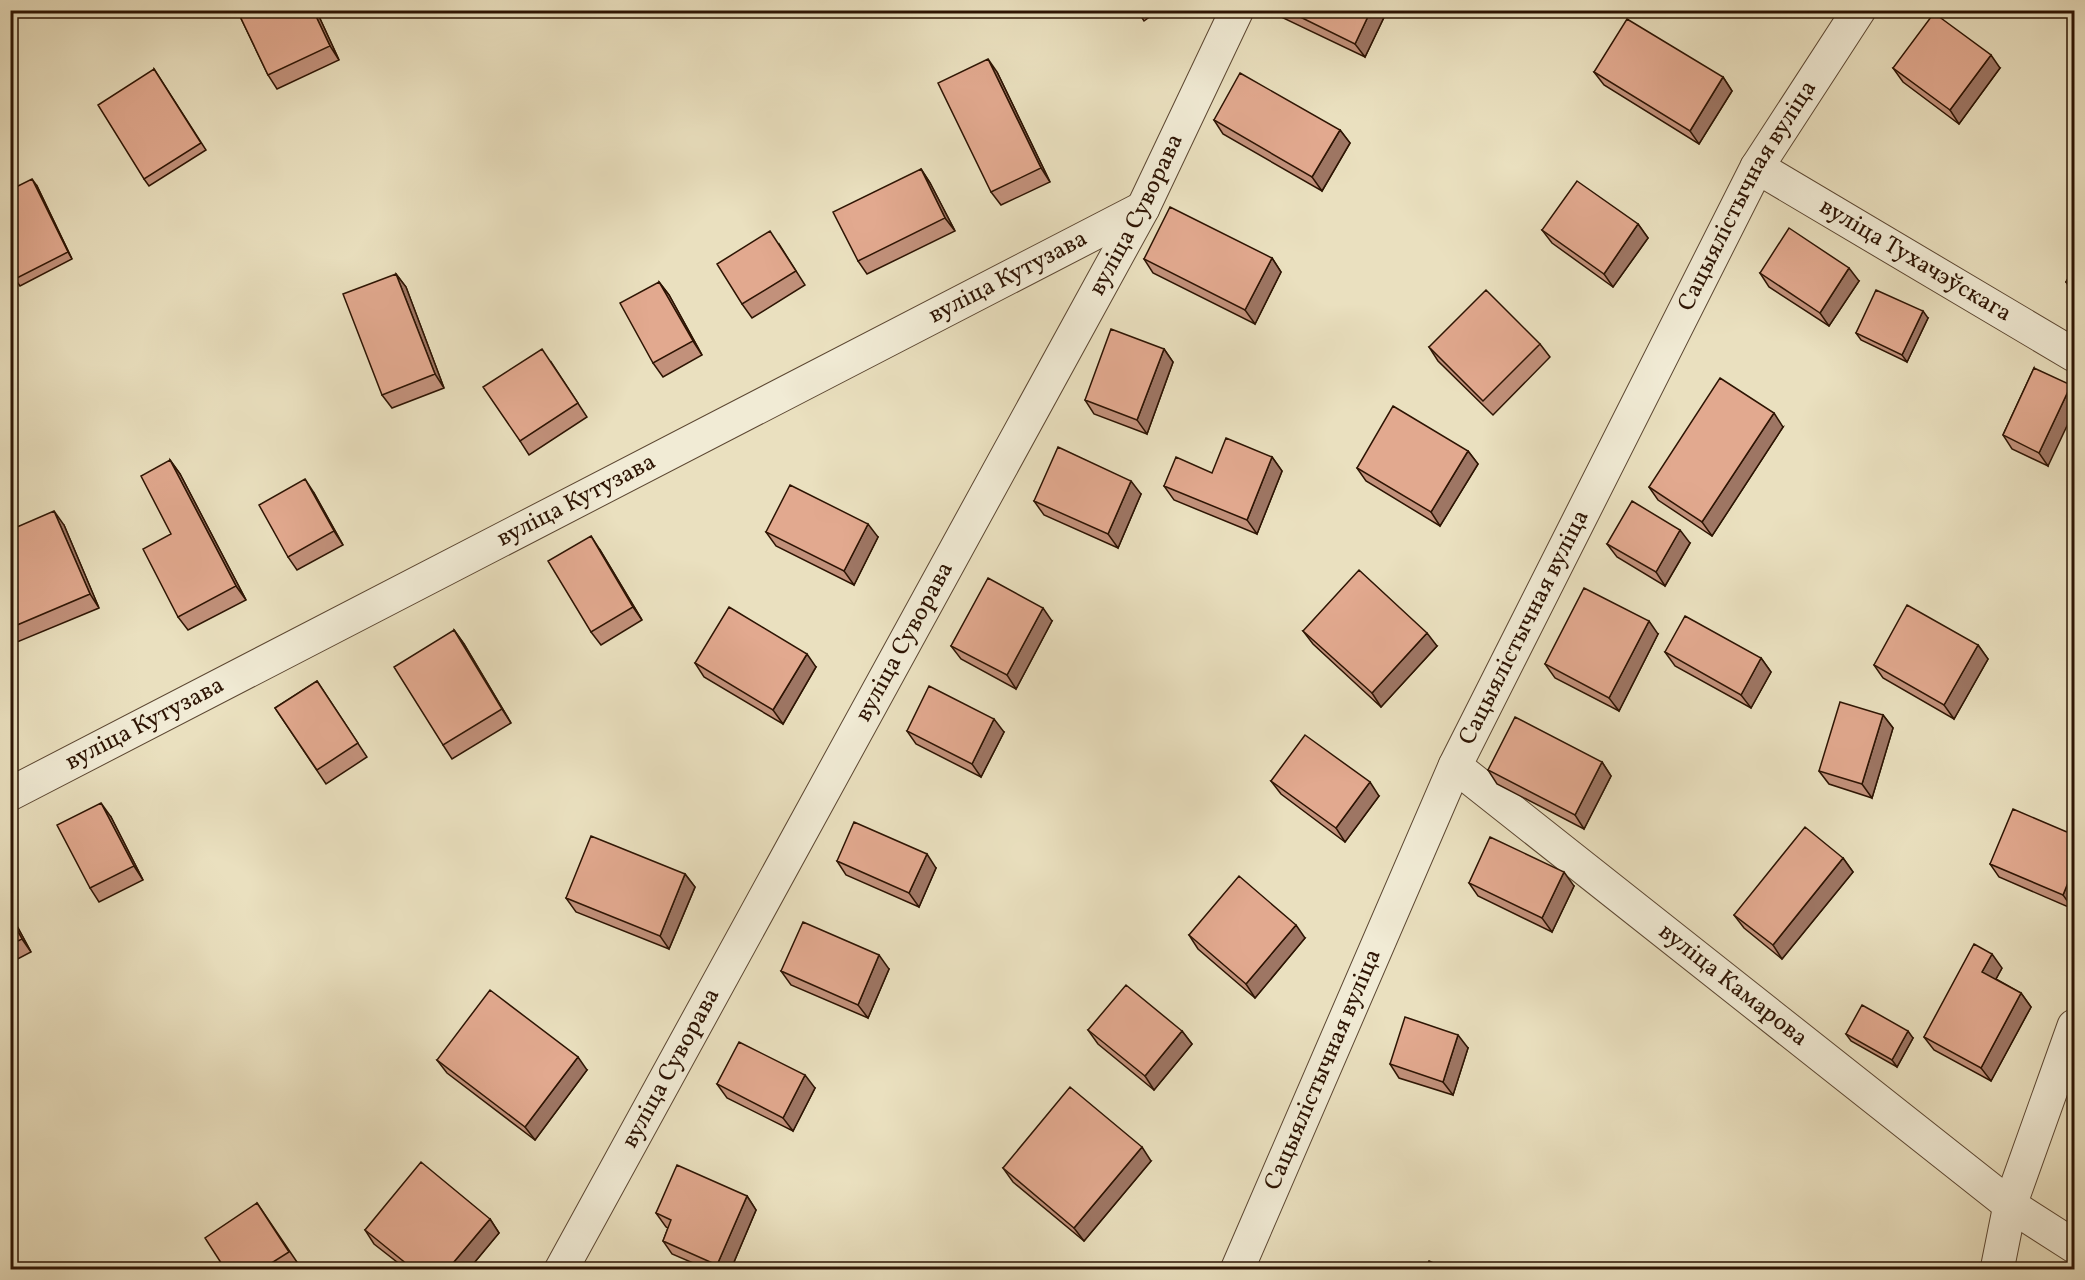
<svg xmlns="http://www.w3.org/2000/svg" width="2085" height="1280" viewBox="0 0 2085 1280" font-family="Vollkorn,serif">
<style>
.lines{fill:none;stroke-linecap:round;stroke-linejoin:round}
.minor-casing{stroke:#5c4732;stroke-width:35}
.minor{stroke:#f1ebd5;stroke-width:33}
.wall{fill:#c2917b;stroke:#2d1403;stroke-width:1.5}
.shaded-wall{fill:#9e7664;stroke:#2d1403;stroke-width:1.5}
.building{fill:#e2a98f;stroke:#2d1403;stroke-width:1.5}
.labels{text-anchor:middle;dominant-baseline:central;stroke-width:4.5;stroke-linejoin:round;paint-order:stroke}
.street-label{font-size:24px;fill:#2d1403;stroke:#f1ebd5}
</style>
<rect width="100%" height="100%" fill="#eae0bf"/>
<filter id="stains"><feTurbulence type="fractalNoise" baseFrequency=".00333" numOctaves="4"/><feColorMatrix values="0 0 0 0 .2 0 0 0 0 .09 0 0 0 0 .02 0 0 0 .5 -.17"/></filter>
<radialGradient id="worn" r=".72"><stop offset=".6" stop-color="#630" stop-opacity="0"/><stop offset="1" stop-color="#630" stop-opacity=".3"/></radialGradient>
<g class="lines">
<g class="minor-casing">
<g id="minor">
<path id="s1" d="M 1757,167 L 2074,355"/>
<path id="s2" d="M 1455,766 L 2010,1205 L 2074,1246"/>
<path id="s3" d="M 10,794 L 1143,208"/>
<path id="s4" d="M 561,1270 L 1143,208 L 1237,10"/>
<path id="s5" d="M 1237,1270 L 1455,766 L 1757,167 L 1859,10"/>
<path d="M 1997,1270 L 2010,1205 L 2074,1026"/>
</g>
</g>
<use href="#minor" class="minor"/>
</g>
<path class="wall" d="M 237,10 L 316,10 L 339,60 L 277,89 L 268,75 Z
M 1137,10 L 1159,10 L 1144,21 Z
M 1275,10 L 1384,10 L 1386,13 L 1365,57 L 1279,16 Z
M 1893,68 L 2000,68 L 1959,124 L 1903,82 Z
M 154,69 L 206,150 L 149,186 L 144,179 Z
M 997,72 L 1050,182 L 1001,205 L 991,192 Z
M 1594,72 L 1723,77 L 1732,91 L 1699,144 L 1604,85 Z
M 1214,120 L 1340,130 L 1350,143 L 1322,191 L 1223,134 Z
M 921,169 L 930,183 L 955,231 L 867,274 L 858,261 Z
M 37,186 L 72,259 L 20,286 L 15,279 Z
M 1638,224 L 1648,238 L 1613,287 L 1552,243 L 1542,230 Z
M 779,244 L 805,285 L 752,318 L 742,304 Z
M 1272,258 L 1281,272 L 1255,324 L 1153,273 L 1144,259 Z
M 2074,268 L 2074,294 L 2066,282 Z
M 1760,273 L 1859,281 L 1829,326 L 1769,287 Z
M 396,274 L 406,287 L 444,388 L 392,408 L 382,395 Z
M 659,282 L 669,295 L 702,355 L 663,377 L 653,363 Z
M 1928,318 L 1907,362 L 1861,340 L 1856,333 Z
M 1540,344 L 1550,357 L 1493,415 L 1438,361 L 1429,347 Z
M 1164,349 L 1173,362 L 1147,434 L 1094,414 L 1085,400 Z
M 551,362 L 587,417 L 529,455 L 520,441 Z
M 2034,368 L 2048,466 L 2012,449 L 2003,435 Z
M 1783,427 L 1712,536 L 1658,500 L 1649,487 Z
M 1468,451 L 1478,464 L 1440,526 L 1366,481 L 1357,468 Z
M 1272,457 L 1282,471 L 1257,534 L 1174,500 L 1164,486 Z
M 170,460 L 180,474 L 246,600 L 188,630 L 178,617 L 171,534 Z
M 314,493 L 343,545 L 297,570 L 288,557 Z
M 1141,494 L 1118,548 L 1044,515 L 1034,501 Z
M 64,525 L 99,608 L 10,645 L 10,530 Z
M 766,532 L 878,537 L 854,585 L 776,546 Z
M 1690,543 L 1665,586 L 1617,557 L 1607,544 Z
M 600,550 L 642,620 L 601,645 L 591,632 Z
M 1052,621 L 1016,689 L 961,659 L 951,646 Z
M 454,630 L 464,644 L 511,723 L 452,759 L 443,745 Z
M 1303,631 L 1437,646 L 1381,707 L 1313,644 Z
M 1658,634 L 1619,711 L 1555,678 L 1545,664 Z
M 1978,645 L 1988,659 L 1954,719 L 1883,678 L 1874,665 Z
M 1665,652 L 1761,658 L 1771,672 L 1751,708 L 1675,666 Z
M 695,663 L 816,667 L 783,724 L 704,677 Z
M 317,681 L 367,757 L 326,784 L 275,708 Z
M 1883,715 L 1893,728 L 1872,798 L 1829,784 L 1819,771 Z
M 907,731 L 1004,732 L 981,777 L 916,744 Z
M 1602,762 L 1611,776 L 1584,829 L 1497,784 L 1488,770 Z
M 1271,781 L 1379,796 L 1345,842 L 1281,794 Z
M 111,817 L 143,880 L 99,902 L 90,888 Z
M 2074,835 L 2074,904 L 2073,909 L 1999,877 L 1990,864 Z
M 1843,858 L 1853,872 L 1782,959 L 1744,928 L 1734,915 Z
M 837,861 L 936,868 L 919,907 L 846,875 Z
M 685,874 L 695,887 L 669,949 L 576,912 L 566,898 Z
M 1469,883 L 1574,886 L 1552,932 L 1478,896 Z
M 10,913 L 31,952 L 10,963 Z
M 1189,935 L 1305,938 L 1255,998 L 1198,949 Z
M 2002,968 L 1996,979 L 2021,993 L 2031,1007 L 1991,1081 L 1934,1050 L 1924,1037 Z
M 889,969 L 868,1018 L 791,985 L 781,971 Z
M 1088,1030 L 1182,1031 L 1192,1044 L 1154,1090 L 1098,1044 Z
M 1846,1034 L 1913,1038 L 1897,1067 L 1851,1041 Z
M 1468,1048 L 1453,1095 L 1399,1078 L 1390,1064 Z
M 437,1060 L 587,1070 L 535,1140 L 447,1073 Z
M 717,1084 L 815,1088 L 793,1131 L 727,1098 Z
M 1151,1161 L 1084,1241 L 1013,1182 L 1003,1168 Z
M 747,1196 L 756,1210 L 731,1269 L 707,1269 L 672,1254 L 663,1241 L 668,1228 L 666,1227 L 656,1213 Z
M 257,1203 L 299,1265 L 292,1269 L 225,1269 Z
M 490,1219 L 499,1233 L 469,1269 L 406,1269 L 374,1244 L 365,1230 Z"/>
<path class="shaded-wall" d="M 313,10 L 316,10 L 339,60 L 330,46 Z
M 1371,10 L 1384,10 L 1386,13 L 1365,57 L 1355,44 Z
M 1991,55 L 2000,68 L 1959,124 L 1950,110 Z
M 988,59 L 997,72 L 1050,182 L 1041,168 Z
M 1723,77 L 1732,91 L 1699,144 L 1690,131 Z
M 1340,130 L 1350,143 L 1322,191 L 1312,177 Z
M 921,169 L 930,183 L 955,231 L 945,218 Z
M 32,179 L 37,186 L 72,259 L 68,252 Z
M 1638,224 L 1648,238 L 1613,287 L 1604,274 Z
M 1272,258 L 1281,272 L 1255,324 L 1245,310 Z
M 1849,268 L 1859,281 L 1829,326 L 1820,313 Z
M 396,274 L 406,287 L 444,388 L 435,374 Z
M 659,282 L 669,295 L 702,355 L 693,341 Z
M 1923,311 L 1928,318 L 1907,362 L 1902,355 Z
M 1164,349 L 1173,362 L 1147,434 L 1137,420 Z
M 2071,385 L 2074,391 L 2074,411 L 2048,466 L 2039,453 Z
M 1774,413 L 1783,427 L 1712,536 L 1702,522 Z
M 1468,451 L 1478,464 L 1440,526 L 1431,512 Z
M 1272,457 L 1282,471 L 1257,534 L 1247,520 Z
M 170,460 L 180,474 L 246,600 L 236,586 Z
M 305,479 L 314,493 L 343,545 L 334,531 Z
M 1131,481 L 1141,494 L 1118,548 L 1108,534 Z
M 54,511 L 64,525 L 99,608 L 90,594 Z
M 868,524 L 878,537 L 854,585 L 844,571 Z
M 1680,530 L 1690,543 L 1665,586 L 1656,572 Z
M 591,536 L 600,550 L 642,620 L 633,607 Z
M 1043,608 L 1052,621 L 1016,689 L 1007,675 Z
M 1649,621 L 1658,634 L 1619,711 L 1609,698 Z
M 454,630 L 464,644 L 511,723 L 502,709 Z
M 1427,633 L 1437,646 L 1381,707 L 1372,693 Z
M 1978,645 L 1988,659 L 1954,719 L 1944,705 Z
M 807,654 L 816,667 L 783,724 L 773,710 Z
M 1761,658 L 1771,672 L 1751,708 L 1741,695 Z
M 1883,715 L 1893,728 L 1872,798 L 1862,784 Z
M 994,719 L 1004,732 L 981,777 L 972,764 Z
M 1602,762 L 1611,776 L 1584,829 L 1575,815 Z
M 1370,782 L 1379,796 L 1345,842 L 1336,828 Z
M 101,803 L 111,817 L 143,880 L 134,866 Z
M 927,854 L 936,868 L 919,907 L 909,893 Z
M 1843,858 L 1853,872 L 1782,959 L 1773,945 Z
M 2074,868 L 2074,904 L 2073,909 L 2063,895 Z
M 1564,872 L 1574,886 L 1552,932 L 1542,918 Z
M 685,874 L 695,887 L 669,949 L 660,936 Z
M 10,913 L 31,952 L 22,939 L 10,917 Z
M 1296,925 L 1305,938 L 1255,998 L 1246,984 Z
M 1992,954 L 2002,968 L 1992,986 L 1982,972 Z
M 879,955 L 889,969 L 868,1018 L 858,1005 Z
M 2021,993 L 2031,1007 L 1991,1081 L 1981,1068 Z
M 1182,1031 L 1192,1044 L 1154,1090 L 1145,1076 Z
M 1908,1031 L 1913,1038 L 1897,1067 L 1892,1060 Z
M 1458,1035 L 1468,1048 L 1453,1095 L 1443,1082 Z
M 578,1057 L 587,1070 L 535,1140 L 525,1127 Z
M 805,1075 L 815,1088 L 793,1131 L 783,1118 Z
M 1142,1147 L 1151,1161 L 1084,1241 L 1074,1228 Z
M 747,1196 L 756,1210 L 731,1269 L 721,1269 L 717,1265 Z
M 490,1219 L 499,1233 L 469,1269 L 448,1269 Z"/>
<path class="building" d="M 237,10 L 313,10 L 330,46 L 268,75 Z
M 1286,10 L 1371,10 L 1355,44 Z
M 1934,13 L 1991,55 L 1950,110 L 1893,68 Z
M 1627,19 L 1723,77 L 1690,131 L 1594,72 Z
M 988,59 L 1041,168 L 991,192 L 938,83 Z
M 154,69 L 201,143 L 144,179 L 98,105 Z
M 1240,73 L 1340,130 L 1312,177 L 1214,120 Z
M 921,169 L 945,218 L 858,261 L 833,212 Z
M 32,179 L 68,252 L 15,279 L 10,270 L 10,190 Z
M 1577,181 L 1638,224 L 1604,274 L 1542,230 Z
M 1170,207 L 1272,258 L 1245,310 L 1144,259 Z
M 1789,228 L 1849,268 L 1820,313 L 1760,273 Z
M 770,231 L 796,271 L 742,304 L 717,264 Z
M 2074,268 L 2074,287 L 2066,282 Z
M 396,274 L 435,374 L 382,395 L 343,294 Z
M 659,282 L 693,341 L 653,363 L 620,303 Z
M 1486,290 L 1540,344 L 1483,401 L 1429,347 Z
M 1876,290 L 1923,311 L 1902,355 L 1856,333 Z
M 1111,329 L 1164,349 L 1137,420 L 1085,400 Z
M 542,349 L 578,403 L 520,441 L 483,387 Z
M 2034,368 L 2071,385 L 2039,453 L 2003,435 Z
M 1720,378 L 1774,413 L 1702,522 L 1649,487 Z
M 1393,406 L 1468,451 L 1431,512 L 1357,468 Z
M 1226,438 L 1272,457 L 1247,520 L 1164,486 L 1176,457 L 1212,473 Z
M 1058,447 L 1131,481 L 1108,534 L 1034,501 Z
M 170,460 L 236,586 L 178,617 L 143,549 L 171,534 L 141,476 Z
M 305,479 L 334,531 L 288,557 L 259,505 Z
M 790,485 L 868,524 L 844,571 L 766,532 Z
M 1632,501 L 1680,530 L 1656,572 L 1607,544 Z
M 54,511 L 90,594 L 10,628 L 10,530 Z
M 591,536 L 633,607 L 591,632 L 548,561 Z
M 1359,570 L 1427,633 L 1372,693 L 1303,631 Z
M 988,578 L 1043,608 L 1007,675 L 951,646 Z
M 1584,588 L 1649,621 L 1609,698 L 1545,664 Z
M 1907,605 L 1978,645 L 1944,705 L 1874,665 Z
M 729,607 L 807,654 L 773,710 L 695,663 Z
M 1685,616 L 1761,658 L 1741,695 L 1665,652 Z
M 454,630 L 502,709 L 443,745 L 394,667 Z
M 317,681 L 358,743 L 317,770 L 275,708 Z
M 929,686 L 994,719 L 972,764 L 907,731 Z
M 1840,702 L 1883,715 L 1862,784 L 1819,771 Z
M 1515,717 L 1602,762 L 1575,815 L 1488,770 Z
M 1305,735 L 1370,782 L 1336,828 L 1271,781 Z
M 101,803 L 134,866 L 90,888 L 57,825 Z
M 2013,809 L 2074,835 L 2074,868 L 2063,895 L 1990,864 Z
M 854,822 L 927,854 L 909,893 L 837,861 Z
M 1805,827 L 1843,858 L 1773,945 L 1734,915 Z
M 591,836 L 685,874 L 660,936 L 566,898 Z
M 1490,837 L 1564,872 L 1542,918 L 1469,883 Z
M 1239,876 L 1296,925 L 1246,984 L 1189,935 Z
M 10,917 L 22,939 L 10,945 Z
M 803,922 L 879,955 L 858,1005 L 781,971 Z
M 1974,944 L 1992,954 L 1982,972 L 2021,993 L 1981,1068 L 1924,1037 Z
M 1126,985 L 1182,1031 L 1145,1076 L 1088,1030 Z
M 490,990 L 578,1057 L 525,1127 L 437,1060 Z
M 1862,1005 L 1908,1031 L 1892,1060 L 1846,1034 Z
M 1405,1017 L 1458,1035 L 1443,1082 L 1390,1064 Z
M 739,1042 L 805,1075 L 783,1118 L 717,1084 Z
M 1070,1087 L 1142,1147 L 1074,1228 L 1003,1168 Z
M 421,1162 L 490,1219 L 448,1269 L 413,1269 L 365,1230 Z
M 677,1165 L 747,1196 L 717,1265 L 663,1241 L 671,1220 L 656,1213 Z
M 257,1203 L 289,1252 L 262,1269 L 225,1269 L 205,1238 Z
M 1429,1261 L 1446,1269 L 1425,1269 Z"/>
<g class="labels">
<g class="street-label">
<text stroke="none"><textPath href="#s5" startOffset="1190">Сацыялістычная вуліца</textPath></text>
<text stroke="none"><textPath href="#s4" startOffset="1202">вуліца Суворава</textPath></text>
<text stroke="none"><textPath href="#s1" startOffset="184">вуліца Тухачэўскага</textPath></text>
<text stroke="none"><textPath href="#s3" startOffset="1124">вуліца Кутузава</textPath></text>
<text stroke="none"><textPath href="#s3" startOffset="638">вуліца Кутузава</textPath></text>
<text stroke="none"><textPath href="#s5" startOffset="704">Сацыялістычная вуліца</textPath></text>
<text stroke="none"><textPath href="#s4" startOffset="716">вуліца Суворава</textPath></text>
<text stroke="none"><textPath href="#s3" startOffset="152">вуліца Кутузава</textPath></text>
<text stroke="none"><textPath href="#s2" startOffset="354">вуліца Камарова</textPath></text>
<text stroke="none"><textPath href="#s4" startOffset="230">вуліца Суворава</textPath></text>
<text stroke="none"><textPath href="#s5" startOffset="218">Сацыялістычная вуліца</textPath></text>
</g>
</g>
<rect width="2085" height="1280" fill="none" stroke="#eae0bf" stroke-width="36"/>
<rect x="12" y="12" width="2061" height="1256" fill="none" stroke="#2d1403" stroke-width="3"/>
<rect x="18" y="18" width="2049" height="1244" fill="none" stroke="#2d1403" stroke-width="1.5"/>
<rect width="100%" height="100%" filter="url(#stains)"/>
<rect width="100%" height="100%" fill="url(#worn)"/>
</svg>
